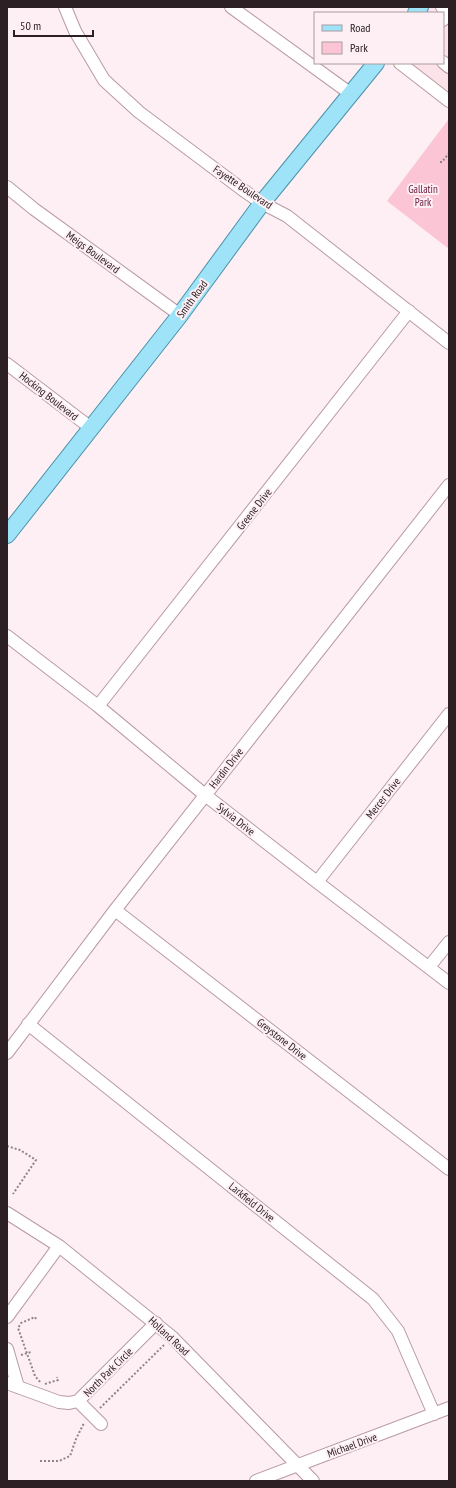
<svg xmlns="http://www.w3.org/2000/svg" width="456" height="1488" viewBox="0 0 456 1488" font-family="'PT Sans Narrow',sans-serif">
<style>
.built{fill:#fce2e9}
.green{fill:#fcc5d5}
.lines{fill:none;stroke-linecap:round;stroke-linejoin:round}
.minor-casing{stroke:#b99aa3;stroke-width:14}
.major-casing{stroke:#4c92ab;stroke-width:18}
.path{stroke:#908488;stroke-width:2;stroke-dasharray:2 2;stroke-linecap:butt}
.minor{stroke:#fff;stroke-width:12}
.major{stroke:#9ee3f8;stroke-width:16}
.labels{text-anchor:middle;dominant-baseline:central;stroke-width:4;stroke-linejoin:round;paint-order:stroke}
.street-label{font-size:11px;fill:#2c2024;stroke:#fdeff3}
.park-label{font-size:11px;fill:#6b1b3d;stroke:#fdeff3}
</style>
<rect width="100%" height="100%" fill="#fdeff3"/>
<path class="built" d="M 414,7 L 449,7 L 449,95 L 409,63 L 443,63 L 443,13 L 410,13 Z"/>
<path class="green" d="M 448,120 L 449,121 L 449,249 L 387,201 Z"/>
<g class="lines">
<g class="minor-casing">
<path id="minor" d="M 65,7 L 75,31 L 104,80 L 139,112 L 243,190 L 262,203 L 287,216 L 449,343
M 231,7 L 351,94
M 442,7 L 447,11 L 446,16 L 443,20
M 443,62 L 449,67
M 400,63 L 449,101
M 7,187 L 34,209 L 180,315
M 7,364 L 91,428
M 7,636 L 98,706 L 205,795 L 317,882 L 449,983
M 98,706 L 409,311
M 317,882 L 449,714
M 115,910 L 449,1169
M 429,967 L 449,942
M 28,1024 L 373,1299 L 398,1331 L 434,1414
M 7,1053 L 115,910 L 449,485
M 7,1213 L 59,1246 L 172,1337 L 313,1481
M 7,1317 L 59,1246
M 7,1349 L 18,1387
M 7,1383 L 59,1402 L 69,1403 L 78,1401 L 156,1323
M 78,1401 L 101,1424
M 256,1481 L 449,1408"/>
</g>
<g class="major-casing">
<path id="major" d="M 416,13 L 420,7
M 7,535 L 180,315 L 262,203 L 376,63"/>
</g>
<path class="path" d="M 440,162 L 442,162 L 449,153
M 7,1146 L 20,1150 L 36,1160 L 13,1194
M 36,1319 L 35,1317 L 21,1323 L 18,1328 L 35,1376 L 41,1383
M 21,1355 L 31,1352
M 45,1384 L 58,1380 L 57,1377
M 100,1408 L 164,1345
M 40,1461 L 59,1461 L 70,1456 L 76,1439 L 84,1423"/>
<use href="#minor" class="minor"/>
<use href="#major" class="major"/>
</g>
<g class="labels">
<g class="street-label">
<text transform="translate(243 187) rotate(34)">Fayette Boulevard</text>
<text transform="translate(93 252) rotate(36)">Meigs Boulevard</text>
<text transform="translate(192 299) rotate(-54)">Smith Road</text>
<text transform="translate(49 396) rotate(38)">Hocking Boulevard</text>
<text transform="translate(254 509) rotate(-52)">Greene Drive</text>
<text transform="translate(226 768) rotate(-52)">Hardin Drive</text>
<text transform="translate(383 798) rotate(-52)">Mercer Drive</text>
<text transform="translate(236 819) rotate(38)">Sylvia Drive</text>
<text transform="translate(282 1039) rotate(38)">Greystone Drive</text>
<text transform="translate(252 1202) rotate(39)">Larkfield Drive</text>
<text transform="translate(169 1336) rotate(43)">Holland Road</text>
<text transform="translate(108 1372) rotate(-45)">North Park Circle</text>
<text transform="translate(352 1445) rotate(-20)">Michael Drive</text>
</g>
<g class="park-label">
<text x="423" y="189">Gallatin<tspan x="423" dy="13">Park</tspan></text>
</g>
</g>
<rect width="456" height="1488" fill="none" stroke="#2c2024" stroke-width="16"/>
<rect x="314" y="12" width="130" height="52" fill="#fdeff3" stroke="#a99ca0"/>
<rect x="322" y="25" width="20" height="6" fill="#9ee3f8" stroke="#a99ca0"/>
<text x="350" y="32" font-size="12" fill="#2c2024">Road</text>
<rect x="322" y="42" width="20" height="12" fill="#fcc5d5" stroke="#a99ca0"/>
<text x="350" y="52" font-size="12" fill="#2c2024">Park</text>
<path d="M14 30v6h79v-6" fill="none" stroke="#2c2024" stroke-width="2"/>
<text x="20" y="30" font-size="12" fill="#2c2024" stroke="#fdeff3" stroke-width="3" paint-order="stroke">50 m</text>
</svg>
